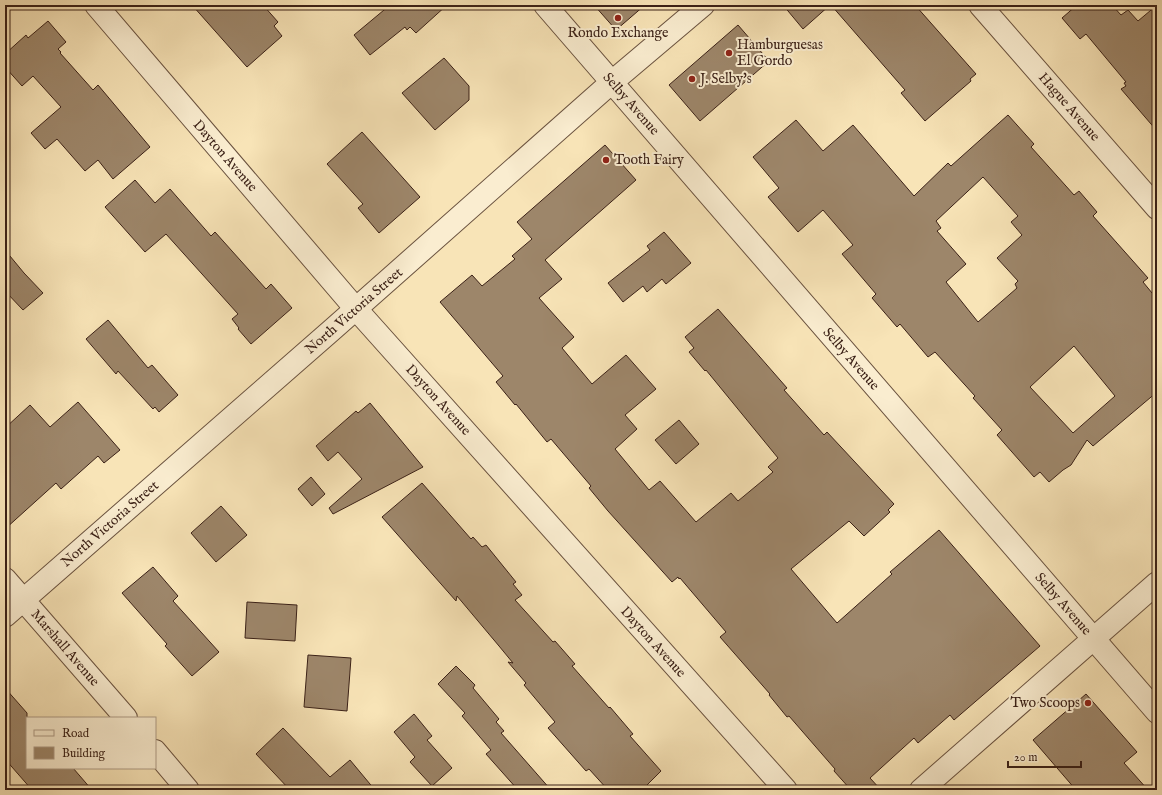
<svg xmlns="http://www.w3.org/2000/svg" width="1162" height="795" viewBox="0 0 1162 795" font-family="'IM FELL English',serif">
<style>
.building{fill:#9d866a;stroke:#3b2117;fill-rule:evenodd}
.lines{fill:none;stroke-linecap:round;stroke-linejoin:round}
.minor-casing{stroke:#6a523f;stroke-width:24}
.tertiary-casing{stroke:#6a523f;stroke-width:24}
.minor{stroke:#faedd0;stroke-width:22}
.tertiary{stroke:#faedd0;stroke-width:22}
.poi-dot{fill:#8f2418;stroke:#faedd0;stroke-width:1.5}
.labels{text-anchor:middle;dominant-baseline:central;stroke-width:4;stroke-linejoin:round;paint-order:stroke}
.poi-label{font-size:14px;fill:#3b2117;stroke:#faedd0;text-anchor:start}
.street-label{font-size:14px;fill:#3b2117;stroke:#faedd0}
</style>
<rect width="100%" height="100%" fill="#f8e4b7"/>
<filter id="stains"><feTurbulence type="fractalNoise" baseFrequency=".005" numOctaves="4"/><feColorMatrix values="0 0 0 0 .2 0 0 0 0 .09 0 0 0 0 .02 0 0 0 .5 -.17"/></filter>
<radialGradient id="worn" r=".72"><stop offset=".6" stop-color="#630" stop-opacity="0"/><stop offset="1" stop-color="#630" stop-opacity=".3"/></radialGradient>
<path class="building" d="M 192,5 L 263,5 L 278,22 L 274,26 L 282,36 L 247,67 Z
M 390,5 L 447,5 L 416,33 L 410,27 L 407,30 L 405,27 L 370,55 L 354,35 Z
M 594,5 L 645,5 L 616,30 Z
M 783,5 L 830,5 L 803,29 Z
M 831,5 L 915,5 L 976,74 L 970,79 L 971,81 L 925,121 L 901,93 L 905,90 Z
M 1077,5 L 1112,5 L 1121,15 L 1128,10 L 1138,21 L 1157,5 L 1157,131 L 1121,89 L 1126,86 L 1124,83 L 1126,82 L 1086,34 L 1080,39 L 1062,18 Z
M 48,21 L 66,42 L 58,49 L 61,52 L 60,53 L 93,90 L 98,85 L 150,147 L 113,179 L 98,160 L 85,171 L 57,139 L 45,149 L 31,133 L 61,107 L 33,76 L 22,86 L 5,67 L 5,54 L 26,35 L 28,38 Z
M 738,25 L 769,61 L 700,121 L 669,85 Z
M 444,58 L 469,86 L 469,100 L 435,130 L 402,93 Z
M 1008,115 L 1034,144 L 1031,147 L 1074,195 L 1079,191 L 1097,212 L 1093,216 L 1148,278 L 1143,282 L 1157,299 L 1157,392 L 1093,446 L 1087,440 L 1071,465 L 1063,470 L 1049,482 L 1040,472 L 1034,477 L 997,435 L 1002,430 L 973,398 L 975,396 L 935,352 L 928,357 L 900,324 L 897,327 L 872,298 L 876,294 L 842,254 L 853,245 L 823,210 L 798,232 L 768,197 L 779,188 L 753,157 L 796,120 L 823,151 L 853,125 L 914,196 L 948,163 L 951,166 ZM 983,177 L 1018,216 L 1011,222 L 1022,235 L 997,258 L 1018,281 L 1015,284 L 1017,288 L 978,322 L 946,282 L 966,264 L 937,231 L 941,228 L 936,221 ZM 1074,346 L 1115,396 L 1073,433 L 1030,387 Z
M 362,132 L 420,197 L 379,233 L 358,208 L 363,204 L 327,164 Z
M 605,145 L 636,180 L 545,260 L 562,279 L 539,298 L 574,337 L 562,348 L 592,384 L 626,355 L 656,389 L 625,415 L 637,429 L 615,449 L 649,490 L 660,481 L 696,522 L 731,493 L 738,501 L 773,472 L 768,467 L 778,458 L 706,370 L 705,371 L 689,352 L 694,348 L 685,337 L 718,309 L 787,388 L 784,390 L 824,435 L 827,432 L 894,504 L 888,510 L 890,512 L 864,536 L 849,521 L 791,569 L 837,623 L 892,574 L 890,572 L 939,530 L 1040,646 L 954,720 L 950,715 L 918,743 L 914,738 L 870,778 L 881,790 L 851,790 L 834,771 L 835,769 L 789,716 L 787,717 L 769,695 L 770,694 L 720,637 L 726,632 L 680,578 L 679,579 L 678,577 L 672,582 L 608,511 L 589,488 L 591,486 L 551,439 L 547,442 L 516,404 L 515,405 L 496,382 L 503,376 L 440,302 L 472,275 L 482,286 L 515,259 L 512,256 L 532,239 L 517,222 Z
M 135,180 L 155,203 L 170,189 L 211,236 L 215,232 L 266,289 L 271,284 L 292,308 L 251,344 L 238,329 L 239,328 L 232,319 L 238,314 L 166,234 L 145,252 L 105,207 Z
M 664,232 L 691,263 L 666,284 L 662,279 L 647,292 L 643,286 L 623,302 L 608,283 L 650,250 L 647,246 Z
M 5,250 L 24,273 L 43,293 L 23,310 L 5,291 Z
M 108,320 L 148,368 L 152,365 L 178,395 L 159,412 L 155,407 L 153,409 L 118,371 L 116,374 L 86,339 Z
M 78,402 L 120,450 L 104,463 L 98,456 L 61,489 L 56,483 L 5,529 L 5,428 L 30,405 L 50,427 Z
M 370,403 L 423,467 L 333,514 L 329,508 L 362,479 L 338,452 L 328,461 L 316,446 L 356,411 L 358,413 Z
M 679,420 L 699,444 L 676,464 L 655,440 Z
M 311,477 L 325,494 L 312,506 L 298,489 Z
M 422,483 L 471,539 L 473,537 L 482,547 L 486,545 L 516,582 L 513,584 L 522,595 L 515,600 L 553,642 L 555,641 L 575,664 L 572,666 L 609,708 L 610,707 L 633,734 L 630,736 L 661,771 L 642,790 L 608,790 L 589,769 L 586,771 L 548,728 L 555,722 L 524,685 L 526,683 L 508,662 L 513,663 L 499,646 L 457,596 L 456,601 L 382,517 Z
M 221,506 L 247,535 L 216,562 L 191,533 Z
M 153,567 L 178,596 L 173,601 L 219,652 L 192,676 L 165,646 L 167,644 L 122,593 Z
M 247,602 L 297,605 L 295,641 L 245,638 Z
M 308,655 L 351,658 L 347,711 L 304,707 Z
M 456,666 L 475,685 L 473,688 L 499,719 L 496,722 L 504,731 L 501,733 L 551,790 L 518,790 L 486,754 L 491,750 L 462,716 L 465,713 L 438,684 Z
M 5,688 L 27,713 L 27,768 L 73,768 L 92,790 L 32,790 L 5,759 Z
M 1086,694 L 1137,752 L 1124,763 L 1148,790 L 1076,790 L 1033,740 Z
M 414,714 L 432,736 L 427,740 L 452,768 L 432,786 L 410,762 L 415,757 L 394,732 Z
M 283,728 L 330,777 L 350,760 L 375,790 L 290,790 L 256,754 Z"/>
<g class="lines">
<g class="minor-casing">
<path id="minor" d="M 96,5 L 356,309 L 786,790
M 980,5 L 1157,208
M 921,790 L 1157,583"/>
</g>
<g class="tertiary-casing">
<path id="tertiary" d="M 545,5 L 1157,712
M 5,579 L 126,718
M 5,616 L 333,329 L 612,82 L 703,5
M 155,751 L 188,790"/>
</g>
<use href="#minor" class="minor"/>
<use href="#tertiary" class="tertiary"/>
</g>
<g class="poi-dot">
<circle cx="618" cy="18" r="4"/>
<circle cx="729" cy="53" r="4"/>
<circle cx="692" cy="79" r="4"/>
<circle cx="606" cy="160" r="4"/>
<circle cx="1088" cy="703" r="4"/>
</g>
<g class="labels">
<g class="poi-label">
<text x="618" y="33" text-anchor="middle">Rondo Exchange</text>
<text x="737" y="45">Hamburguesas<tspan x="737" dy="16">El Gordo</tspan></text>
<text x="700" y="79">J. Selby's</text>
<text x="614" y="160">Tooth Fairy</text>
<text x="1080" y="703" text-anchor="end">Two Scoops</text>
</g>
<g class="street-label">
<text transform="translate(631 104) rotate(49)">Selby Avenue</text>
<text transform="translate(1069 107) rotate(49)">Hague Avenue</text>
<text transform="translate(225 156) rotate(49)">Dayton Avenue</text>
<text transform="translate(354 311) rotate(-41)">North Victoria Street</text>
<text transform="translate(851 359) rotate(49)">Selby Avenue</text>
<text transform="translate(438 400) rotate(48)">Dayton Avenue</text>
<text transform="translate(110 524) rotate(-41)">North Victoria Street</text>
<text transform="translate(1063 604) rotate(49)">Selby Avenue</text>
<text transform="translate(653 642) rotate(48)">Dayton Avenue</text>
<text transform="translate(65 648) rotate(49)">Marshall Avenue</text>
</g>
</g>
<rect width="1162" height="795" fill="none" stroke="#f8e4b7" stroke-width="20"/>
<rect x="6" y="6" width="1150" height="783" fill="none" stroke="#3b2117" stroke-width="2"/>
<rect x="10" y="10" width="1142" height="775" fill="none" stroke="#3b2117"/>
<rect x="26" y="717" width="130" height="52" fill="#faedd0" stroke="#ae9b86"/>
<rect x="34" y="730" width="20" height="6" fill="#faedd0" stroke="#ae9b86"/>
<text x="62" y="737" font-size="12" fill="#3b2117">Road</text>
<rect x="34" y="747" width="20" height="12" fill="#9d866a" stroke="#ae9b86"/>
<text x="62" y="757" font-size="12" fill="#3b2117">Building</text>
<path d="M1008 761v6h73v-6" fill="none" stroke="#3b2117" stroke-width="2"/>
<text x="1014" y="761" font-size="12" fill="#3b2117" stroke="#faedd0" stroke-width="3" paint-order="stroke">20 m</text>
<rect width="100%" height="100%" filter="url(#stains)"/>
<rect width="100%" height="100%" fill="url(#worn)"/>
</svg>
